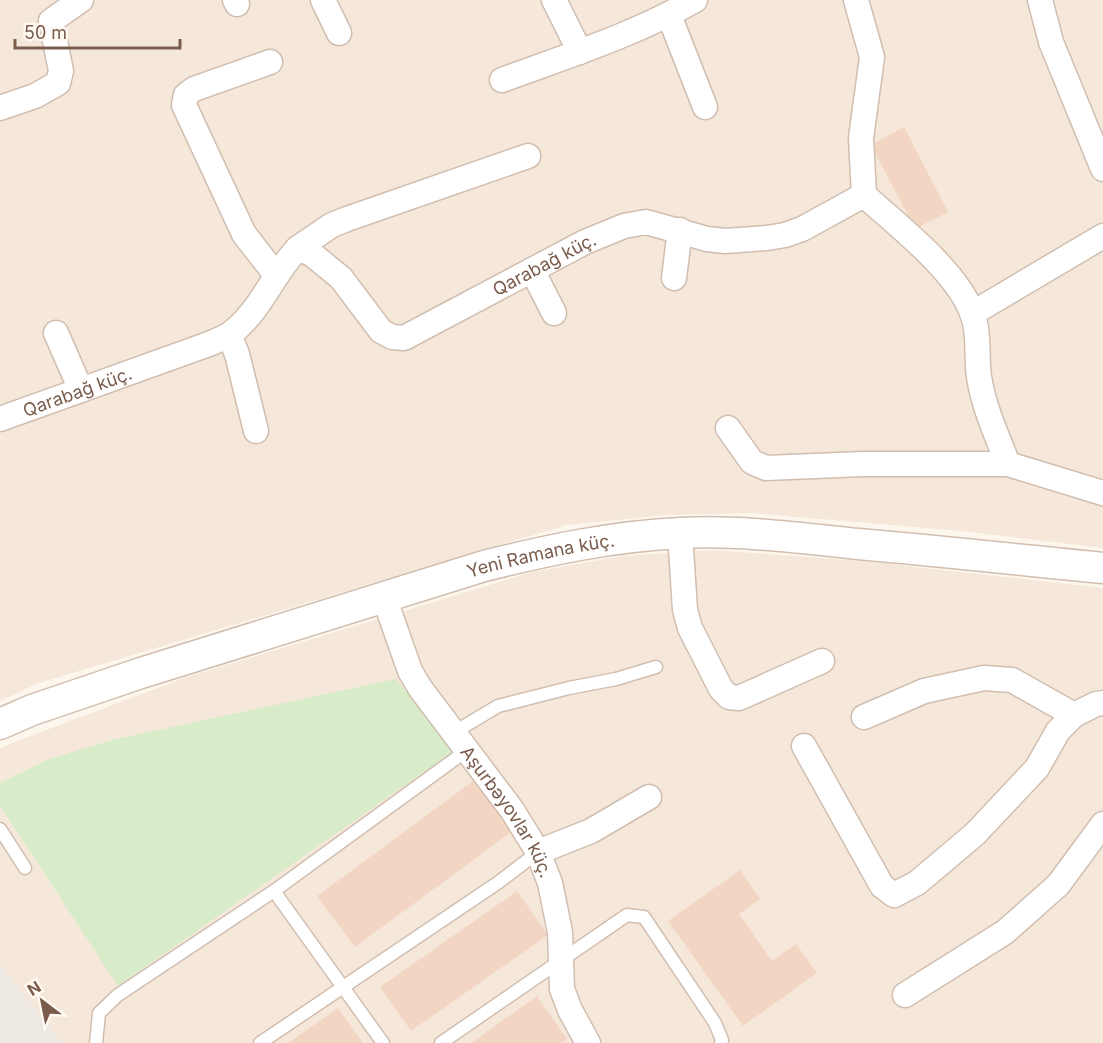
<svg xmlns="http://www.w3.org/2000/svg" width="1103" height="1043" viewBox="0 0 1103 1043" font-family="Inter,sans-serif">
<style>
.residential{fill:#f5e8da}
.industrial{fill:#efe9e4}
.green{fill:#d8ecc9}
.building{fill:#f3d5c3}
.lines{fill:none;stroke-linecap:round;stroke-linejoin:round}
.service-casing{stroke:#d1beb0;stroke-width:15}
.minor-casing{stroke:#d1beb0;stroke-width:27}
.tertiary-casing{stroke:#d1beb0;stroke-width:33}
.service{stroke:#fff;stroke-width:12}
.minor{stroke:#fff;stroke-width:24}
.tertiary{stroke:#fff;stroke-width:30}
.labels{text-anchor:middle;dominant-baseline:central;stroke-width:4.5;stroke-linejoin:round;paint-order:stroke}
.street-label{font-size:18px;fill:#7a5c4d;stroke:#fffaf3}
</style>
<rect width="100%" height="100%" fill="#fdf6ec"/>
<path class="residential" d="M 0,0 L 1103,0 L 1103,548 L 962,531 L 750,513 L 666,515 L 567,525 L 39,683 L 0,701 Z
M 712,550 L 863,561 L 1103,588 L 1103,1043 L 0,1043 L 0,749 L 12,743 L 184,678 L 532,572 L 622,556 Z"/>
<path class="industrial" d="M 0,964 L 62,1043 L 0,1043 Z"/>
<path class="green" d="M 396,679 L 454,751 L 118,986 L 0,806 L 0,783 L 47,760 L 112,740 Z"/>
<path class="building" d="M 904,127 L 948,212 L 915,229 L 871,145 Z
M 476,779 L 514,830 L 355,947 L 317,896 Z
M 740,870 L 760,899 L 739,914 L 772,961 L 796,944 L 817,973 L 743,1026 L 668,921 Z
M 517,891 L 548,935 L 411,1031 L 380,987 Z
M 537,996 L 567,1039 L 561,1043 L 471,1043 Z
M 338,1008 L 363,1043 L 288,1043 Z"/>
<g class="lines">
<g class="service-casing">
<path id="service" d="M 453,733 L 498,706 L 569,688 L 616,679 L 656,667
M 0,829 L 25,868
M 274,891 L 383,1043
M 96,1043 L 99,1013 L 118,995 L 274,891 L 466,751
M 260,1043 L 499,882 L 538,852
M 441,1043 L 627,915 L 644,917 L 715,1023 L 722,1040 L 721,1043"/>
</g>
<g class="minor-casing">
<g id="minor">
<path d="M 235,0 L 237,4"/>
<path d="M 323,0 L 339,33"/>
<path d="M 554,0 L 580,52"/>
<path d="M 856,0 L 872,57 L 861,138 L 864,195"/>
<path d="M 1040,0 L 1051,42 L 1103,169"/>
<path d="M 669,15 L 705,107"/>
<path d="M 270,62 L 194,89 L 186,95 L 184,105 L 244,234 L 276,275"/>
<path d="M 502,80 C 567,56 634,35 695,0"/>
<path d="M 0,108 L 35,96 L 58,83 L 61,71 L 51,21 L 81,0"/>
<path d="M 298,248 L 332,225 L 347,219 L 528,156"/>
<path d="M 532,270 L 554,313"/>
<path d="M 674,278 L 680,230"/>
<path d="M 973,313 L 1103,236"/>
<path d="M 56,333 L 81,390"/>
<path d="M 229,335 L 237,354 L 256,431"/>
<path id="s1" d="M 0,419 L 209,344 C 216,341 224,338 230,334 C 261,311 272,275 298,248 L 313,255 L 341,278 L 381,331 L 392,337 L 404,338 L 585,242 L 624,226 L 646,222 L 707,239 L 725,241 L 767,238 L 785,235 L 802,229 L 864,195 C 897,225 957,271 972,313 C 980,333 976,356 979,377 C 984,408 997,436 1008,464"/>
<path d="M 728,428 L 752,462 L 766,468 L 863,464 L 1008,464 L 1103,493"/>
<path d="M 680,533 L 685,610 L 690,628 L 721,689 L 729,697 L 739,698 L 822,661"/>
<path id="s2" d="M 384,597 L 410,671 L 420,688 L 512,810 L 538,852 L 550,883 L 560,932 L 562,989 L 570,1010 L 588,1043"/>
<path d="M 864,717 L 924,691 L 984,678 L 1012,680 L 1074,715"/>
<path d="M 804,746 L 882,886 L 894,895 L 917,883 L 975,834 L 1037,768 L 1058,731 L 1074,715 L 1096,704 L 1103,703"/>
<path d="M 538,852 L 591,831 L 649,797"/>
<path d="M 905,995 L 1005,932 L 1058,885 L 1103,824"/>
</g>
</g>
<g class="tertiary-casing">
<g id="tertiary">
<path id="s3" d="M 0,724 L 32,710 L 141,673 L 484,566 C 548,550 614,536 681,533 C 740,530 800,538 858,544 C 940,551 1021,560 1103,568"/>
</g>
</g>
<use href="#service" class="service"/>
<use href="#minor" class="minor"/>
<use href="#tertiary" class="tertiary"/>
</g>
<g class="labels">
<g class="street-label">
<text stroke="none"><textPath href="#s1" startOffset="658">Qarabağ küç.</textPath></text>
<text stroke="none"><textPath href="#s1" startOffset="82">Qarabağ küç.</textPath></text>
<text stroke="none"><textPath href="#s3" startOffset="567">Yeni Ramana küç.</textPath></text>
<text stroke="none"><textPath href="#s2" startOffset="250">Aşurbəyovlar küç.</textPath></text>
</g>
</g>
<g transform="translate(42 1001) rotate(328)" stroke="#fffaf3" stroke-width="4.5" paint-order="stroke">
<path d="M0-4.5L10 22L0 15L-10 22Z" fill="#7a5c4d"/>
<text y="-9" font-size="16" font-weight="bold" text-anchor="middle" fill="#7a5c4d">N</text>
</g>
<path d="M15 39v9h165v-9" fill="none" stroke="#7a5c4d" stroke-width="3"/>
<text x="24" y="39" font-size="18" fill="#7a5c4d" stroke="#fffaf3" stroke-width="4.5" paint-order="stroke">50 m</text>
</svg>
